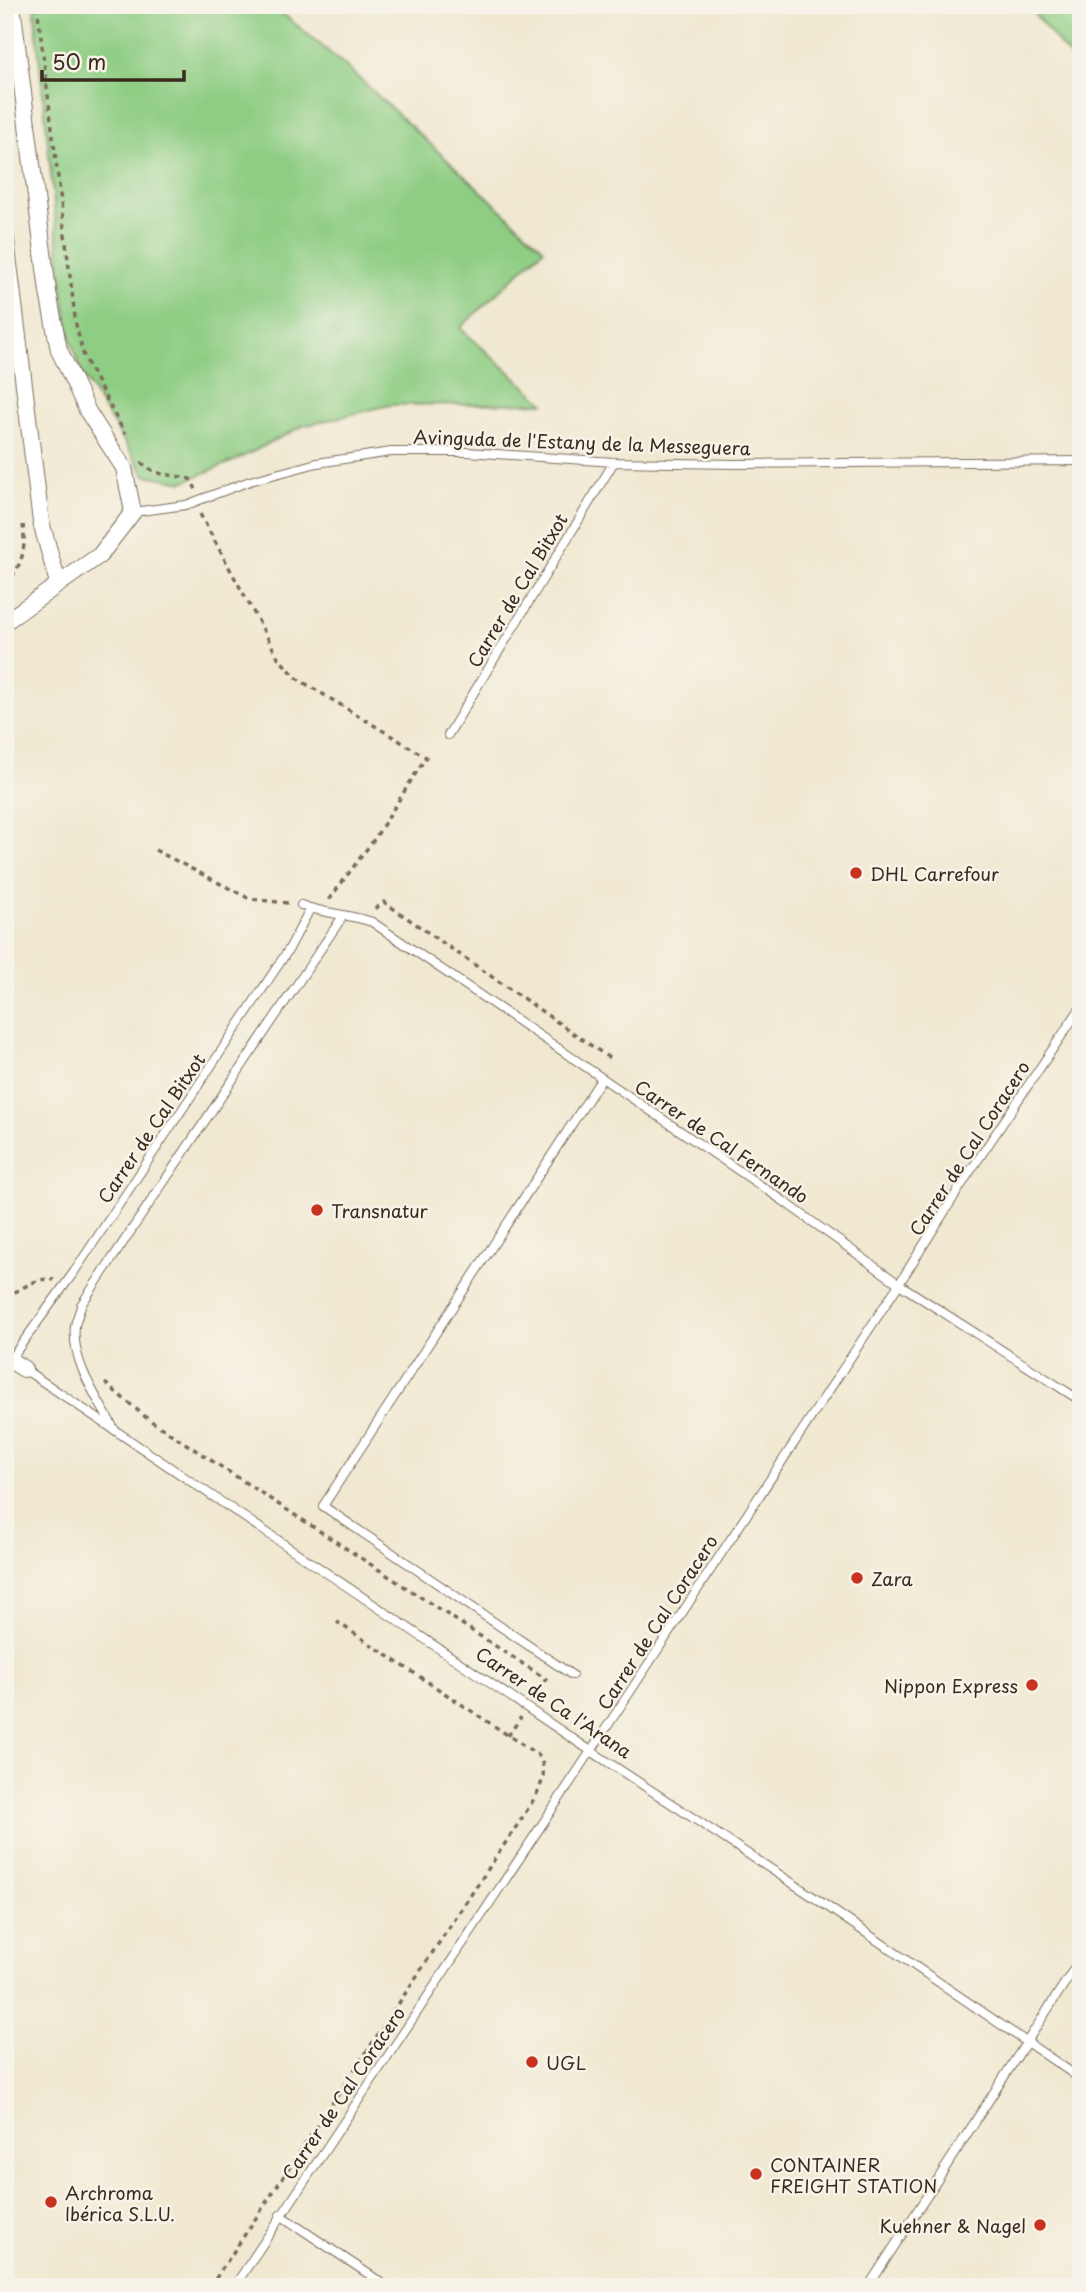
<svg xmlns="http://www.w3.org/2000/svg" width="1086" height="2292" viewBox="0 0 1086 2292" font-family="'Playpen Sans',sans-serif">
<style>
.green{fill:#8ecd83;stroke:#647c50;stroke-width:2}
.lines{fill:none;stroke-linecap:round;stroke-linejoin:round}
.service-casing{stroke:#7a6c5c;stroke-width:10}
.minor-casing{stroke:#7a6c5c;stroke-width:18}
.path{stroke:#7a6c5c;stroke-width:3.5;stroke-dasharray:5 5;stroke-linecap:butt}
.service{stroke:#fff;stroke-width:8}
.minor{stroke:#fff;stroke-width:16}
.poi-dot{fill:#c8321e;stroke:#f7f3e8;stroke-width:2.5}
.labels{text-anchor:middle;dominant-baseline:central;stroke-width:5;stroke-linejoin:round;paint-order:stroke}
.street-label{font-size:18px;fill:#3b2a1e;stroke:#f7f3e8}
.poi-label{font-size:18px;fill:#3b2a1e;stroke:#f7f3e8;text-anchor:start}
</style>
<rect width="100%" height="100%" fill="#f7f3e8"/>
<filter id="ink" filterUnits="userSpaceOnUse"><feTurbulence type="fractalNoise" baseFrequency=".0143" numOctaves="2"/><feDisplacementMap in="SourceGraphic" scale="14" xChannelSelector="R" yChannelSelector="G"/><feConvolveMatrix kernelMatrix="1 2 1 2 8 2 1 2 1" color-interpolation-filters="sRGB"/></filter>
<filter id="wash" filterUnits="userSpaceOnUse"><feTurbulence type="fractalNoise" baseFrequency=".00686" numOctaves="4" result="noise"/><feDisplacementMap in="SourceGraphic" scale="28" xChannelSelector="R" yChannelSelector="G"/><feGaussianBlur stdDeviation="1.57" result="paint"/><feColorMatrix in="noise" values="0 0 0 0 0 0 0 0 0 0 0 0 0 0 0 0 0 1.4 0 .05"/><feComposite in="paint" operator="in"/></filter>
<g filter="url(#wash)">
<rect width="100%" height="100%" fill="#f0e8d0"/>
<path class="green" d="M 34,5 L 280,5 L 277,9 L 340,61 L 544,249 L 460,328 L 544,403 L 390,405 L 303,426 L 236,460 L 183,482 L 145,475 L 82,374 L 70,337 L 62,284 Z
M 1027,5 L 1081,5 L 1081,70 Z"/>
</g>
<g filter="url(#ink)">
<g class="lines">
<g class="service-casing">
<path id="service" d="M 133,512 L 186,505 L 250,481 L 317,463 L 391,452 L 467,452 L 614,462 L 736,464 L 1081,461
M 448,735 L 614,462
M 301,905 C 324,914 349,914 372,922 L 782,1200 L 899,1284 L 1081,1401
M 10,1360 L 74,1272 L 289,949 L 310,909
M 24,1369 L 591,1751 L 809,1894 L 1081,2079
M 114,1429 C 98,1398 71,1363 75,1326 C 76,1319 80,1312 81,1305 L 343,916
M 572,1675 L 323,1506 L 602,1078
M 280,2215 L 388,2287
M 234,2287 L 591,1751 L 899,1284 L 967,1176 L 1081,1007
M 868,2287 L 1081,1958"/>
</g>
<g class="minor-casing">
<path id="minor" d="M 5,232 L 41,522 L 58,583
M 5,622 L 100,555 L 133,512 L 124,468 L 88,412 L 59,350 L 48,292 L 12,5
M 5,1357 L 24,1369"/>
</g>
<path class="path" d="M 37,5 L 76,325 L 84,357 L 125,434
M 141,462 C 158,478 169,473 190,479 L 196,489
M 200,514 L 279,659 L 298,679 L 426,757 L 375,838 L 328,901
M 5,584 C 23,566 26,549 23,525
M 155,850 L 250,899 L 288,903
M 375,909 L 384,902 L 612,1060
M 5,1296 C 24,1290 34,1276 54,1280
M 105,1383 L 148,1419 L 546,1679 L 533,1699
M 508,1736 L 521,1717
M 210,2287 L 522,1818 C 533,1800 553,1775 538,1755 L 337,1622"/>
<use href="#service" class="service"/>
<use href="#minor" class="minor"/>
</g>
</g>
<g class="poi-dot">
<circle cx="856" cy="873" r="7"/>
<circle cx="317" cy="1210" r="7"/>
<circle cx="857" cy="1578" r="7"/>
<circle cx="1032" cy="1685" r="7"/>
<circle cx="532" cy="2062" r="7"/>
<circle cx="756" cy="2174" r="7"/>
<circle cx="51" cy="2202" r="7"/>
<circle cx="1040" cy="2225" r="7"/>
</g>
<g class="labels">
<g class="street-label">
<text transform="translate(582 442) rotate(2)">Avinguda de l'Estany de la Messeguera</text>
<text transform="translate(517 590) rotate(-59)">Carrer de Cal Bitxot</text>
<text transform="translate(151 1128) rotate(-56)">Carrer de Cal Bitxot</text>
<text transform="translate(722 1141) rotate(34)">Carrer de Cal Fernando</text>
<text transform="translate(969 1148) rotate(-57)">Carrer de Cal Coracero</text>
<text transform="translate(657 1622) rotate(-57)">Carrer de Cal Coracero</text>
<text transform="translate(554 1702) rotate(34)">Carrer de Ca l'Arana</text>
<text transform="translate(343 2093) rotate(-56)">Carrer de Cal Coracero</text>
</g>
<g class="poi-label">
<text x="870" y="873">DHL Carrefour</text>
<text x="331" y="1210">Transnatur</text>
<text x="871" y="1578">Zara</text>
<text x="1018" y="1685" text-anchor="end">Nippon Express</text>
<text x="546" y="2062">UGL</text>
<text x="770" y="2164">CONTAINER<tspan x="770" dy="21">FREIGHT STATION</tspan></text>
<text x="65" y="2192">Archroma<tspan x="65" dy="21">Ibérica S.L.U.</tspan></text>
<text x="1026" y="2225" text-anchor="end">Kuehner &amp; Nagel</text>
</g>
</g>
<rect width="1086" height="2292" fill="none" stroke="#f7f3e8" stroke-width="28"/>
<path d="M42 70v10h142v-10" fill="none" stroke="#3b2a1e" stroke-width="3.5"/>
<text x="52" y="70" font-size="21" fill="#3b2a1e" stroke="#f7f3e8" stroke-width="5" paint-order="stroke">50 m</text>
</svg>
